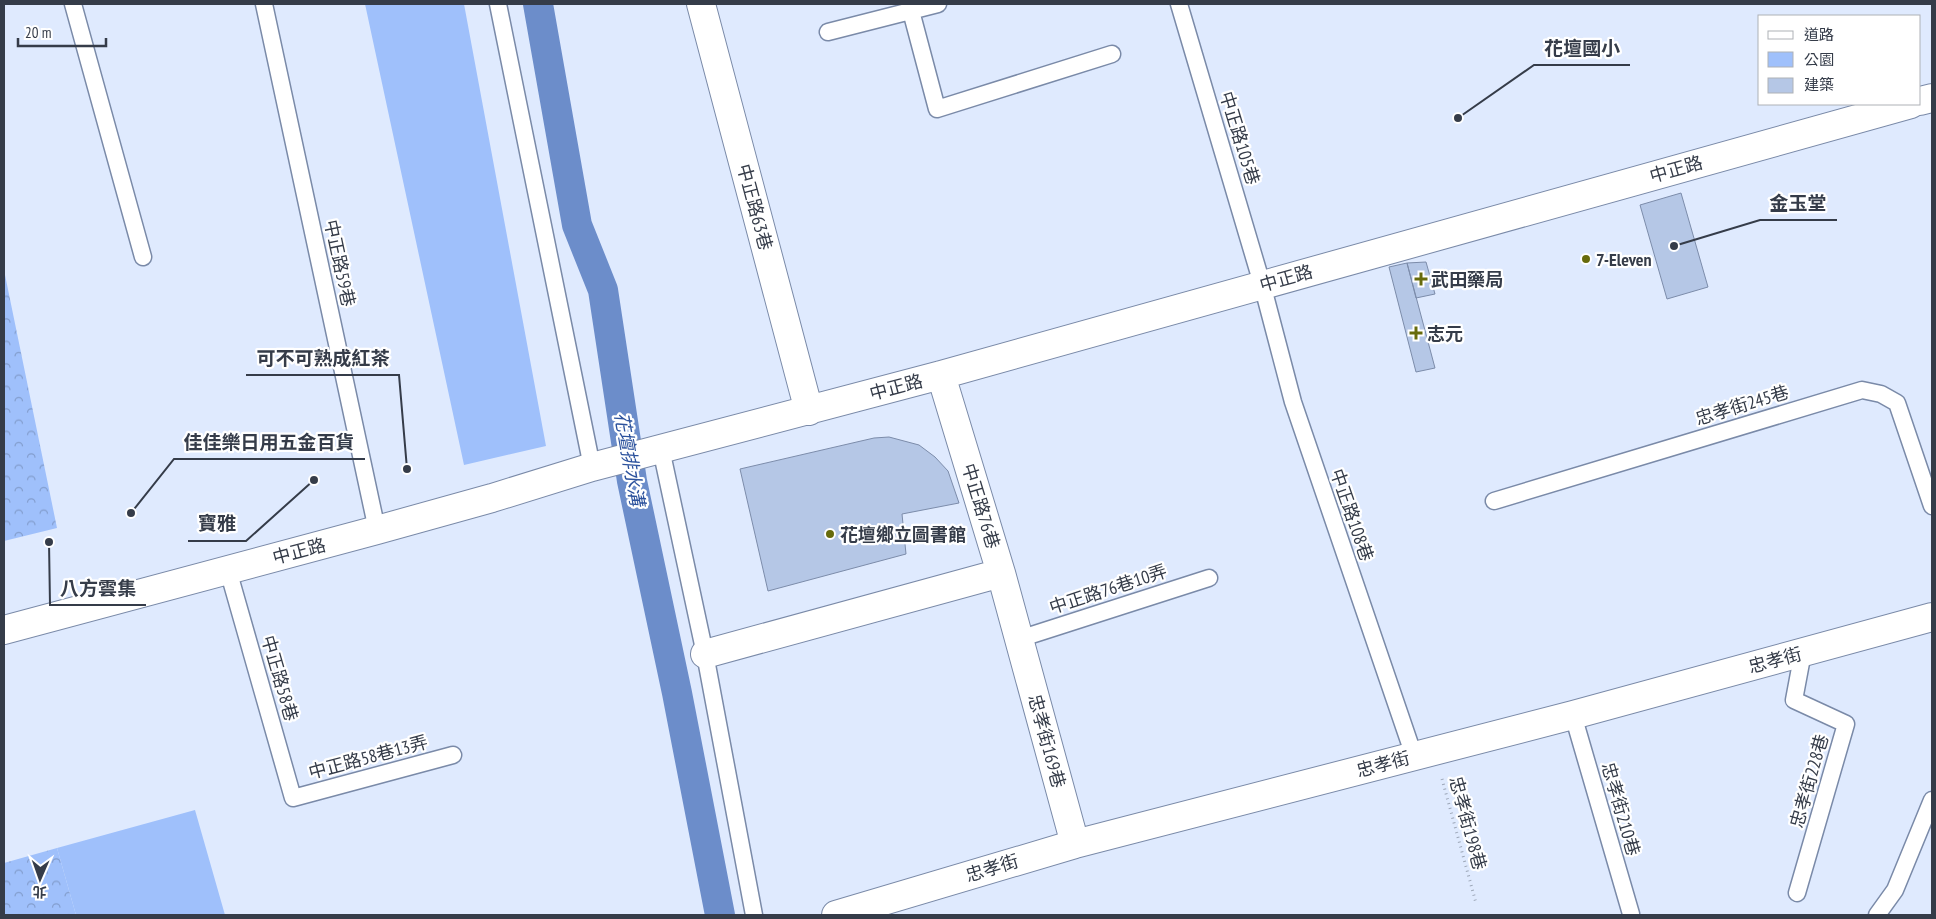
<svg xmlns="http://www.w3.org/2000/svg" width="1936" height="919" viewBox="0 0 1936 919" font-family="'PT Sans Narrow','Noto Sans TC',sans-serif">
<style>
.green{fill:#9fc0fb}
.forest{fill:url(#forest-crowns)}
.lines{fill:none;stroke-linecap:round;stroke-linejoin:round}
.canal{stroke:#6c8dca;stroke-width:30}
.building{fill:#b5c7e6;stroke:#7c8caa}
.lane-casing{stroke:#7a8aa8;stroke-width:19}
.street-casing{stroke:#7a8aa8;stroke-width:30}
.path{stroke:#9da7b8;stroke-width:3;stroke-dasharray:1 4;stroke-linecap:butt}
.lane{stroke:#fff;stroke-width:16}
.street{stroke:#fff;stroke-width:28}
.poi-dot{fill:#676b0c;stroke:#fff;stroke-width:2}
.labels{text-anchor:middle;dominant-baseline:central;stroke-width:4.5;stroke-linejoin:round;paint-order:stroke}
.street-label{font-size:18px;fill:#353c49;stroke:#fff}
.poi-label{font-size:18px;font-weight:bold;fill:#353c49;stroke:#fff;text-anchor:start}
.water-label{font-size:19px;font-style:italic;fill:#2c529d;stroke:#fff}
.leader{fill:none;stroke:#353c49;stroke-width:2}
.callout-dot{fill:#353c49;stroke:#fff;stroke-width:2}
.callout-label{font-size:19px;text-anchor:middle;font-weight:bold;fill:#353c49;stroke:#fff;stroke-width:4.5;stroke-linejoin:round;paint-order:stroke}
</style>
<defs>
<pattern id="forest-crowns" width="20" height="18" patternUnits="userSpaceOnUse" patternTransform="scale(1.25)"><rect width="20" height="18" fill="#9fc0fb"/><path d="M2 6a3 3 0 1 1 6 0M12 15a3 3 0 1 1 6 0" fill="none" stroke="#829dcd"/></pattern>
</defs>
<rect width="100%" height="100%" fill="#dfeafe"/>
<path class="green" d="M 365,4 L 464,4 L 546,446 L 464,465 Z
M 195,810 L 225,915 L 76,915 L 57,848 Z"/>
<path class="forest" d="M 4,270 L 57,528 L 4,541 Z
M 57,848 L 76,915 L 4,915 L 4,863 Z"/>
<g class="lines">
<path class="canal" d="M 538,4 L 577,225 L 603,290 L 632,481 L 677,693 L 720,915"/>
</g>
<path class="building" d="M 1681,193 L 1708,287 L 1667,299 L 1640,205 Z
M 1426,262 L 1435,294 L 1416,298 L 1407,263 Z
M 1407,263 L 1435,368 L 1416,372 L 1389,267 Z
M 889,437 L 919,445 L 935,457 L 948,471 L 959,503 L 902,514 L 906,554 L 768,591 L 740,469 L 874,438 Z"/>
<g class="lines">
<g class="lane-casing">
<path id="lane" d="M 73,4 L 143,257
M 264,4 L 377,530
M 498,4 L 592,467
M 1179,4 L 1262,284 L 1293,402 L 1414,756
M 911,11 L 937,109 L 1112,54
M 828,32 L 938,4
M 661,449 L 705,654 L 754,915
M 1494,501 L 1862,390 L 1881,394 L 1897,403 L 1932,506
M 228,570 L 293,798 L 453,755
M 1019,639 L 1209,578
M 1573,715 L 1631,914
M 1797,893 L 1846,724 L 1794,700 L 1803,652
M 1877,915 L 1895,890 L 1932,800"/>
</g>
<g class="street-casing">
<path id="street" d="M 701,4 L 809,411
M 1920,101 L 1932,98
M 941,375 L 1001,573 L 1075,844
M 4,630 L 377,530 L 492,498 L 592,467 L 941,375 L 1911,104
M 705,654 L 1001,573
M 836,915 L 1075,844 L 1573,715 L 1932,617"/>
</g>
<path class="path" d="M 1442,779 L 1476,903"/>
<use href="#lane" class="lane"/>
<use href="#street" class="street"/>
</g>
<g class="poi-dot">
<circle cx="1586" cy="259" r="5"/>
<path d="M1418.5 271.5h5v5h5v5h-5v5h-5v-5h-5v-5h5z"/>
<path d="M1413.5 325.5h5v5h5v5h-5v5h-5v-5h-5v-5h5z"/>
<circle cx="830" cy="534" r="5"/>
</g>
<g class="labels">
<g class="street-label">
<text transform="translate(1240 138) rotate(73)">中正路105巷</text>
<text transform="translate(1676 169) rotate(-16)">中正路</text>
<text transform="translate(755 207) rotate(75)">中正路63巷</text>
<text transform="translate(340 263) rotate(78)">中正路59巷</text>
<text transform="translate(1286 278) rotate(-16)">中正路</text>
<text transform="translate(896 387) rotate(-15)">中正路</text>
<text transform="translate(1742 405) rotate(-17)">忠孝街245巷</text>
<text transform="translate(981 506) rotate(73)">中正路76巷</text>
<text transform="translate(1352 515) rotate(71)">中正路108巷</text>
<text transform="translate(299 551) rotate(-15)">中正路</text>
<text transform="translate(1108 589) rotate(-18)">中正路76巷10弄</text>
<text transform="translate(1775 660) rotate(-15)">忠孝街</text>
<text transform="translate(280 678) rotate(74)">中正路58巷</text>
<text transform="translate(1047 741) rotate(75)">忠孝街169巷</text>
<text transform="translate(368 757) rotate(-15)">中正路58巷13弄</text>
<text transform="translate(1383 764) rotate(-15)">忠孝街</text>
<text transform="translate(1809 781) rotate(-74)">忠孝街228巷</text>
<text transform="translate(1621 809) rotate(74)">忠孝街210巷</text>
<text transform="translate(1468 823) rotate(75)">忠孝街198巷</text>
<text transform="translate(992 868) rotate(-17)">忠孝街</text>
</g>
<g class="poi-label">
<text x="1596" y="259">7-Eleven</text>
<text x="1431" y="279">武田藥局</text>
<text x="1427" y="333">志元</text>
<text x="840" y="534">花壇鄉立圖書館</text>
</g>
<g class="water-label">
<text transform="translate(630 459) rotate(80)">花壇排水溝</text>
</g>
</g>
<path class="leader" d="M1458 118L1534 65H1630M1674 246L1760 220H1837M407 469L399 375H246M131 513L174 459H365M314 480L246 541H188M49 542L50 605H146"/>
<g class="callout-dot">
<circle cx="1458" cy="118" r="5"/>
<circle cx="1674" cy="246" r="5"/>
<circle cx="407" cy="469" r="5"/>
<circle cx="131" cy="513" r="5"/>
<circle cx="314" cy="480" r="5"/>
<circle cx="49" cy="542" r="5"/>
</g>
<g class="callout-label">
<text x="1582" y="55">花壇國小</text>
<text x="1798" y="210">金玉堂</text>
<text x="323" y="365">可不可熟成紅茶</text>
<text x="269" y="449">佳佳樂日用五金百貨</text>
<text x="217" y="530">寶雅</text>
<text x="98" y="595">八方雲集</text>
</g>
<rect width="1936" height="919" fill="none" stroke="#353c49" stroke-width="10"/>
<rect x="1758" y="15" width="162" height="90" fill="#ffffff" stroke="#aeb1b6"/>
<rect x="1768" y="31" width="25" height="8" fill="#ffffff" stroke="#aeb1b6"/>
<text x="1804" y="40" font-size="15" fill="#353c49">道路</text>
<rect x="1768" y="52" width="25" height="15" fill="#9fc0fb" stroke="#aeb1b6"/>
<text x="1804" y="65" font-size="15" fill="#353c49">公園</text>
<rect x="1768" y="78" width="25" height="15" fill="#b5c7e6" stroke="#aeb1b6"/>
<text x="1804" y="90" font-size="15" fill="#353c49">建築</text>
<g transform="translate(40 879) rotate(182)" stroke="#ffffff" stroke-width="4" paint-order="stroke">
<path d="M0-4L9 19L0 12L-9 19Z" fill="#353c49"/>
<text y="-8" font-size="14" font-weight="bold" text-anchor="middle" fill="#353c49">北</text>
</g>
<path d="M18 38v8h88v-8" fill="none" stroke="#353c49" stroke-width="2.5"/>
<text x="25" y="38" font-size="15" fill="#353c49" stroke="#ffffff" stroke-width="4" paint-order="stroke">20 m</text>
</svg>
